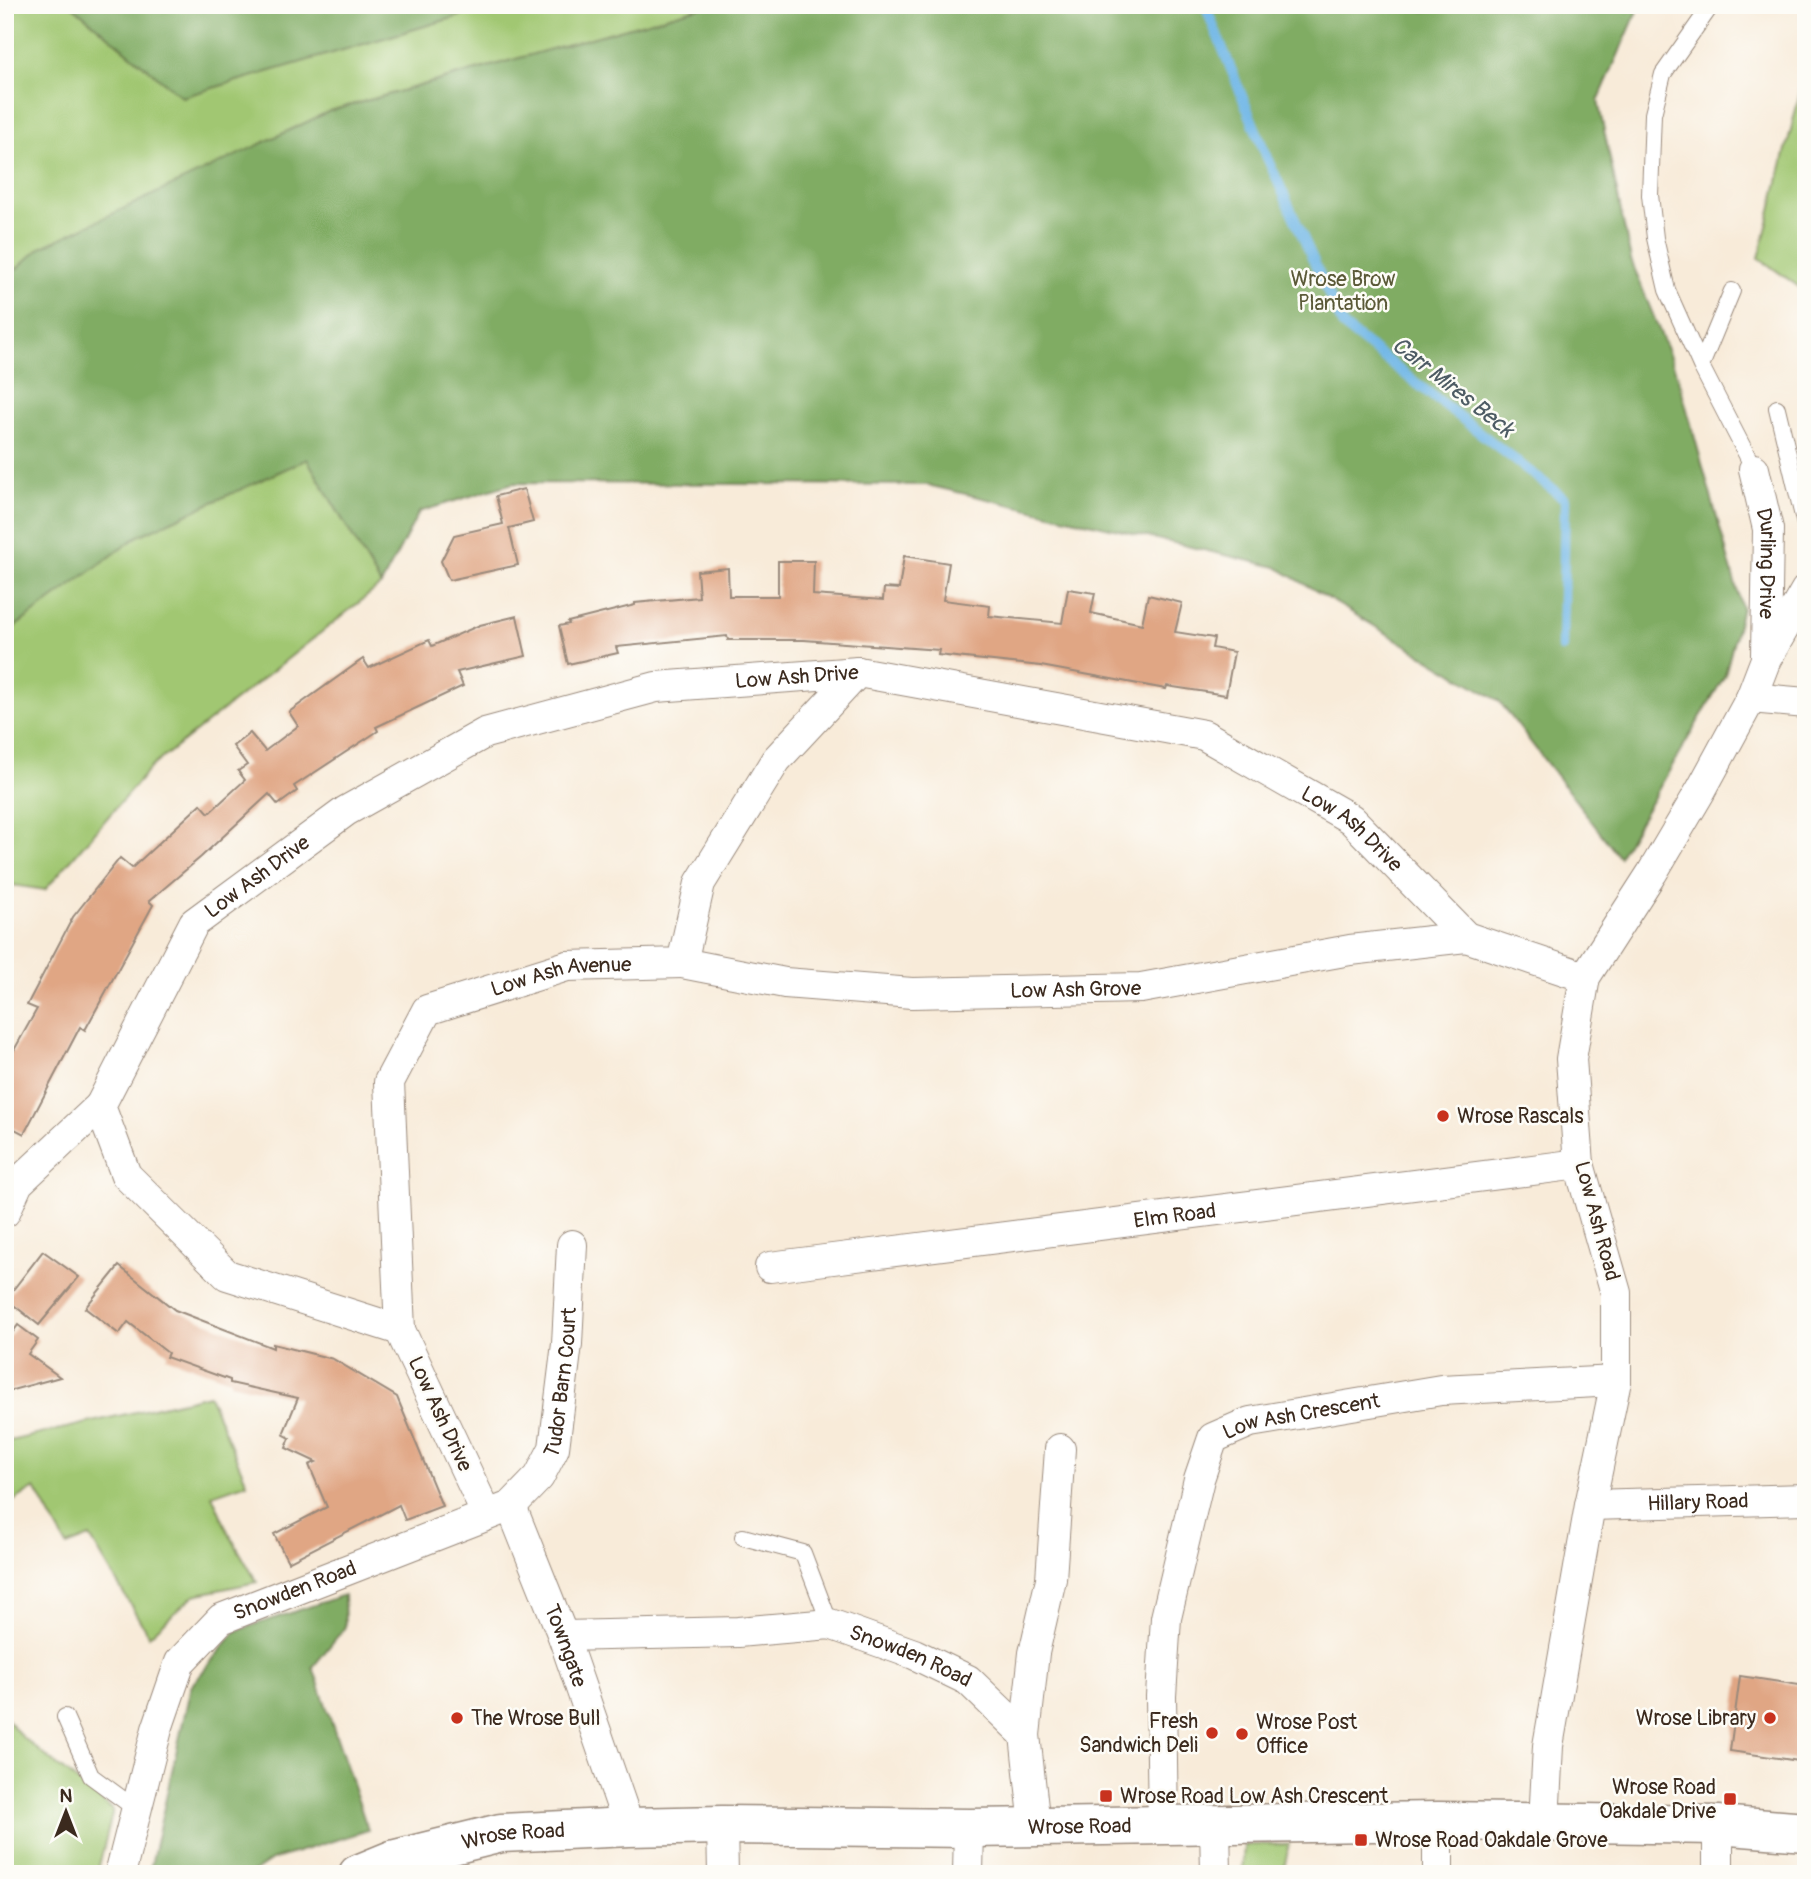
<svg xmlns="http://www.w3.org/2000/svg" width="1811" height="1879" viewBox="0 0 1811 1879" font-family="Pangolin,sans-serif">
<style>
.green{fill:#a1c772;stroke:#6e7848;stroke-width:2}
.forest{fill:#80ac64;stroke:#5e6b41;stroke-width:2}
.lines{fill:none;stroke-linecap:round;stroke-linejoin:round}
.stream{stroke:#6eb6e6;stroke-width:10}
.building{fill:#e0a684}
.lane-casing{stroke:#9a8a7c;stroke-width:18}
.street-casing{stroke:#9a8a7c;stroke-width:32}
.secondary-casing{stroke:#9a8a7c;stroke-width:41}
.lane{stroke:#fff;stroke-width:16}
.street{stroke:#fff;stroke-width:30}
.secondary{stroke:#fff;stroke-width:38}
.poi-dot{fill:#c8321e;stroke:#fdfcf7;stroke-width:2.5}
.labels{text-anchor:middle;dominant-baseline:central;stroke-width:5;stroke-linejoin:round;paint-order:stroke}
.park-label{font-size:21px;fill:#5a5937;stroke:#fdfcf7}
.street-label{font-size:21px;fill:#3b2a1e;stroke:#fdfcf7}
.poi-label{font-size:21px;fill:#3b2a1e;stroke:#fdfcf7;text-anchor:start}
.water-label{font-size:23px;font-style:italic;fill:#4d5b64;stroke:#fdfcf7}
</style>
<rect width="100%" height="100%" fill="#fdfcf7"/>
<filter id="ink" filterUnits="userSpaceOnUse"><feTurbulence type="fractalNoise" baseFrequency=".0143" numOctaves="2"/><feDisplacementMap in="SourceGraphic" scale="14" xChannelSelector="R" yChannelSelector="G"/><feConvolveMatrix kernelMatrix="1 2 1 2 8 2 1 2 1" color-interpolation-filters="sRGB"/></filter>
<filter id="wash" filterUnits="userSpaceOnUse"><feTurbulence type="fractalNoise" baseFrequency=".00686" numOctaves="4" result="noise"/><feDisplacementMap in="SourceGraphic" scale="28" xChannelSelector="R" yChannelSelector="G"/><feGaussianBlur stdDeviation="1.57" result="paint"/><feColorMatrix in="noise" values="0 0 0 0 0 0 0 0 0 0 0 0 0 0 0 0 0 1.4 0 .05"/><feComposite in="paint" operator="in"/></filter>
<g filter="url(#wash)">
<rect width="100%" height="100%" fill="#f8ebd9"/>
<path class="green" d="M 5,5 L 71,5 L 182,97 L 497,5 L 709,5 L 330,111 L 5,279 Z
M 1806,69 L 1806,292 L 1759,258 Z
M 307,459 L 381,585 L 151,767 L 45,890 L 5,884 L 5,634 L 138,536 Z
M 209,1395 L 247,1483 L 212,1495 L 228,1532 L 257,1582 L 194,1595 L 149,1636 L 90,1537 L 67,1546 L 35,1488 L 5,1506 L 5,1442 Z
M 5,1717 L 22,1737 L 113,1810 L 97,1874 L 5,1874 Z
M 1289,1844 L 1284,1869 L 1259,1869 L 1259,1874 L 1242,1874 L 1244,1845 Z"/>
<path class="forest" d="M 71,5 L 497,5 L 182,97 Z
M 709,5 L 1411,5 L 1424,12 L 1457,5 L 1640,5 L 1598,101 L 1631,260 L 1678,377 L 1742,608 L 1725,675 L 1619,857 L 1499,701 L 1276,567 L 927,485 L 513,483 L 419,512 L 381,585 L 307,459 L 138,536 L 5,634 L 5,279 L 40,248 L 330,111 Z
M 344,1595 L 345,1627 L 313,1667 L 368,1830 L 272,1860 L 251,1874 L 149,1874 L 191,1686 L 236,1631 Z"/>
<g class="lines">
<path class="stream" d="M 1205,5 L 1266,155 L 1343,326 L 1565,499 L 1562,648"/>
</g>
<g id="blocks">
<path class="building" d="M 524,489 L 533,522 L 509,528 L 518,565 L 449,580 L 441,561 L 454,535 L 503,524 L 496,496 Z
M 904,556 L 949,563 L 943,600 L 990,606 L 989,616 L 1062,623 L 1068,589 L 1095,593 L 1091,613 L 1142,624 L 1148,595 L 1182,603 L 1175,632 L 1214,638 L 1212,648 L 1234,652 L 1226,695 L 1167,686 L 1166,689 L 1041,666 L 938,655 L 939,650 L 804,640 L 728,640 L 727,636 L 616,647 L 618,653 L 568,664 L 559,626 L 569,624 L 568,622 L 635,605 L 635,603 L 699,597 L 697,571 L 728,568 L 729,596 L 778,596 L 778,561 L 814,561 L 813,595 L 883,600 L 884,588 L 899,589 Z
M 517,616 L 526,656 L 457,672 L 463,686 L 376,727 L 378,731 L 294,786 L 297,791 L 278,805 L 269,794 L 201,857 L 149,901 L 153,905 L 85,1030 L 80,1027 L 24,1134 L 5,1124 L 5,1048 L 13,1052 L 37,1009 L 27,1005 L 73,917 L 120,858 L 132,868 L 201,804 L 209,813 L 245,780 L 238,771 L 247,765 L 233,746 L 250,733 L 265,751 L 298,726 L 289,712 L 363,659 L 369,668 L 429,640 L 432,646 L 480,625 Z
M 43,1251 L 79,1277 L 39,1325 L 6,1299 Z
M 119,1266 L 175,1310 L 273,1348 L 273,1344 L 333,1359 L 397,1397 L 442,1506 L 405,1520 L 399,1505 L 288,1562 L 274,1534 L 327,1507 L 309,1465 L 316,1462 L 286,1448 L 290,1438 L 283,1434 L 298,1398 L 230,1383 L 230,1380 L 166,1357 L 168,1353 L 128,1322 L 119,1334 L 85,1308 Z
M 18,1325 L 38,1340 L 28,1354 L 60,1377 L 5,1392 L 5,1337 L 8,1339 Z
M 1740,1676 L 1806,1686 L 1806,1762 L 1730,1751 Z"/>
</g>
</g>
<g filter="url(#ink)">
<use href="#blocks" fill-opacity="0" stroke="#9a8a7c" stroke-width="2"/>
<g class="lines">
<g class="lane-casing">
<path id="lane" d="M 1708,10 L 1663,74 L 1653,114 L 1650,195 L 1655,238 L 1667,290 L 1701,366 L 1754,469
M 1701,366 L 1732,291
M 1777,408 L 1806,529
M 743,1537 L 803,1553 L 830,1624
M 65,1717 L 91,1776 L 136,1809"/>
</g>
<g class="street-casing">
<g id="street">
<path id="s1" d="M 1754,469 L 1768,529 L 1766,655"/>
<path d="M 1751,698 L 1806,703"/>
<path id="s2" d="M 682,963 L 785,983 L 912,993 L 1141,988 L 1350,950 L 1466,937"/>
<path d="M 5,1212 L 18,1183 L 100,1106"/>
<path id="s3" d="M 770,1267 L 1579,1164"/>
<path id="s4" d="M 400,1330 L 389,1082 L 427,1010 L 567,966 L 682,963 L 700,883 L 776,760 L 858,672"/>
<path id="s5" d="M 1590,1505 L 1806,1499"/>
<path id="s6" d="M 511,1506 L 563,1636 L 629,1827"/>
<path id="s7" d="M 487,1515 L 400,1330 L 227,1275 L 126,1175 L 100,1106 L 194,923 L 346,811 L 485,733 L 656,687 L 858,672 L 1204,735 L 1351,819 L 1466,937 L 1585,977"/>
<path id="s8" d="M 563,1636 L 738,1632 L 830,1624 L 914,1654 L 968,1680 L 1025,1735 L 1035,1826"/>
<path d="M 1025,1735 L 1034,1653 L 1051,1579 L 1060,1449"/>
<path d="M 1438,1821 L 1438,1874"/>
<path d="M 1544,1822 L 1548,1746 L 1590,1505 L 1616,1381 L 1616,1293 L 1579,1164 L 1571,1059 L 1585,977 L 1652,873 L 1701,790 L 1751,698 L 1766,659 L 1806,590"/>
<path d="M 1215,1824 L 1216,1874"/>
<path d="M 722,1825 L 723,1874"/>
<path id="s9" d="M 1163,1825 L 1161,1696 L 1166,1618 L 1199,1479 L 1213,1438 L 1250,1422 L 1441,1390 L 1616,1381"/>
<path id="s10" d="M 120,1874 L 157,1729 L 180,1662 L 221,1619 L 511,1506 L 539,1477 L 554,1448 L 567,1344 L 572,1245"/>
<path d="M 968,1874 L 969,1828"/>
<path d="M 1718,1874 L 1718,1825"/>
</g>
</g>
<g class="secondary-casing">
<g id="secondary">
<path id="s11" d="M 358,1874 L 392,1860 L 501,1833 L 629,1827 L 722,1825 L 969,1828 L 1438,1821 L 1718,1825 L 1806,1832"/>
</g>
</g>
<use href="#lane" class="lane"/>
<use href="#street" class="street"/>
<use href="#secondary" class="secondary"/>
</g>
</g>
<g class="poi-dot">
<circle cx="1443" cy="1116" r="7"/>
<circle cx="457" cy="1718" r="7"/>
<circle cx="1770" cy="1718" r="7"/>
<circle cx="1212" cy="1733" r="7"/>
<circle cx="1242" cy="1734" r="7"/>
<rect x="1099" y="1789" width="14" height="14" rx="3.5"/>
<rect x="1723" y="1792" width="14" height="14" rx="3.5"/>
<rect x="1354" y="1833" width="14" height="14" rx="3.5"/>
</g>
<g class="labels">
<g class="park-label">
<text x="1343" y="279">Wrose Brow<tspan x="1343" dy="24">Plantation</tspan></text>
</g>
<g class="street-label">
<text stroke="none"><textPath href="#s1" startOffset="96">Durling Drive</textPath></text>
<text stroke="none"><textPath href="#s7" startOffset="1474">Low Ash Drive</textPath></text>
<text stroke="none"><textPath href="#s7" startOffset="2063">Low Ash Drive</textPath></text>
<text stroke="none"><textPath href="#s7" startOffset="886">Low Ash Drive</textPath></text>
<text stroke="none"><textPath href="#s4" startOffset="469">Low Ash Avenue</textPath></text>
<text stroke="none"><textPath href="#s2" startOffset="396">Low Ash Grove</textPath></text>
<text stroke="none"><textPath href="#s3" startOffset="408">Elm Road</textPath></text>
<text transform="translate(1597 1221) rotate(75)">Low Ash Road</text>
<text stroke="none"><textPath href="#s10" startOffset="730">Tudor Barn Court</textPath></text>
<text transform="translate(440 1414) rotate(65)">Low Ash Drive</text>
<text stroke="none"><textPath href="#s9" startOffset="485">Low Ash Crescent</textPath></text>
<text stroke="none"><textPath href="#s5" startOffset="108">Hillary Road</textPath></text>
<text stroke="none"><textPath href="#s10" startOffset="359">Snowden Road</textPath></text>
<text stroke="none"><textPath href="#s6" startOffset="150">Towngate</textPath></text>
<text stroke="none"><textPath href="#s8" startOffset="354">Snowden Road</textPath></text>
<text stroke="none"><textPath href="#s11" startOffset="728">Wrose Road</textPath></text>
<text stroke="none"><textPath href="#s11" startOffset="161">Wrose Road</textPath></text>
</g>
<g class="poi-label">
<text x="1457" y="1116">Wrose Rascals</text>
<text x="471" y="1718">The Wrose Bull</text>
<text x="1756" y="1718" text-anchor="end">Wrose Library</text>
<text x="1198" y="1721" text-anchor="end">Fresh<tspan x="1198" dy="24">Sandwich Deli</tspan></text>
<text x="1256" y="1722">Wrose Post<tspan x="1256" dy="24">Office</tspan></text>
<text x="1716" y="1787" text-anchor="end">Wrose Road<tspan x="1716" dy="24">Oakdale Drive</tspan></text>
<text x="1120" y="1796">Wrose Road Low Ash Crescent</text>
<text x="1375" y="1840">Wrose Road Oakdale Grove</text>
</g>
<g class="water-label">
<text transform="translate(1453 387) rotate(38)">Carr Mires Beck</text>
</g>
</g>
<rect width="1811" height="1879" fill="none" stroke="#fdfcf7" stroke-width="28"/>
<g transform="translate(66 1812)" stroke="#fdfcf7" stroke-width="5" paint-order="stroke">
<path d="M0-5L12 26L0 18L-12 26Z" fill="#3b2a1e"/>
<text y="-10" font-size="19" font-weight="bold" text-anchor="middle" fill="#3b2a1e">N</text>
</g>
</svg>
